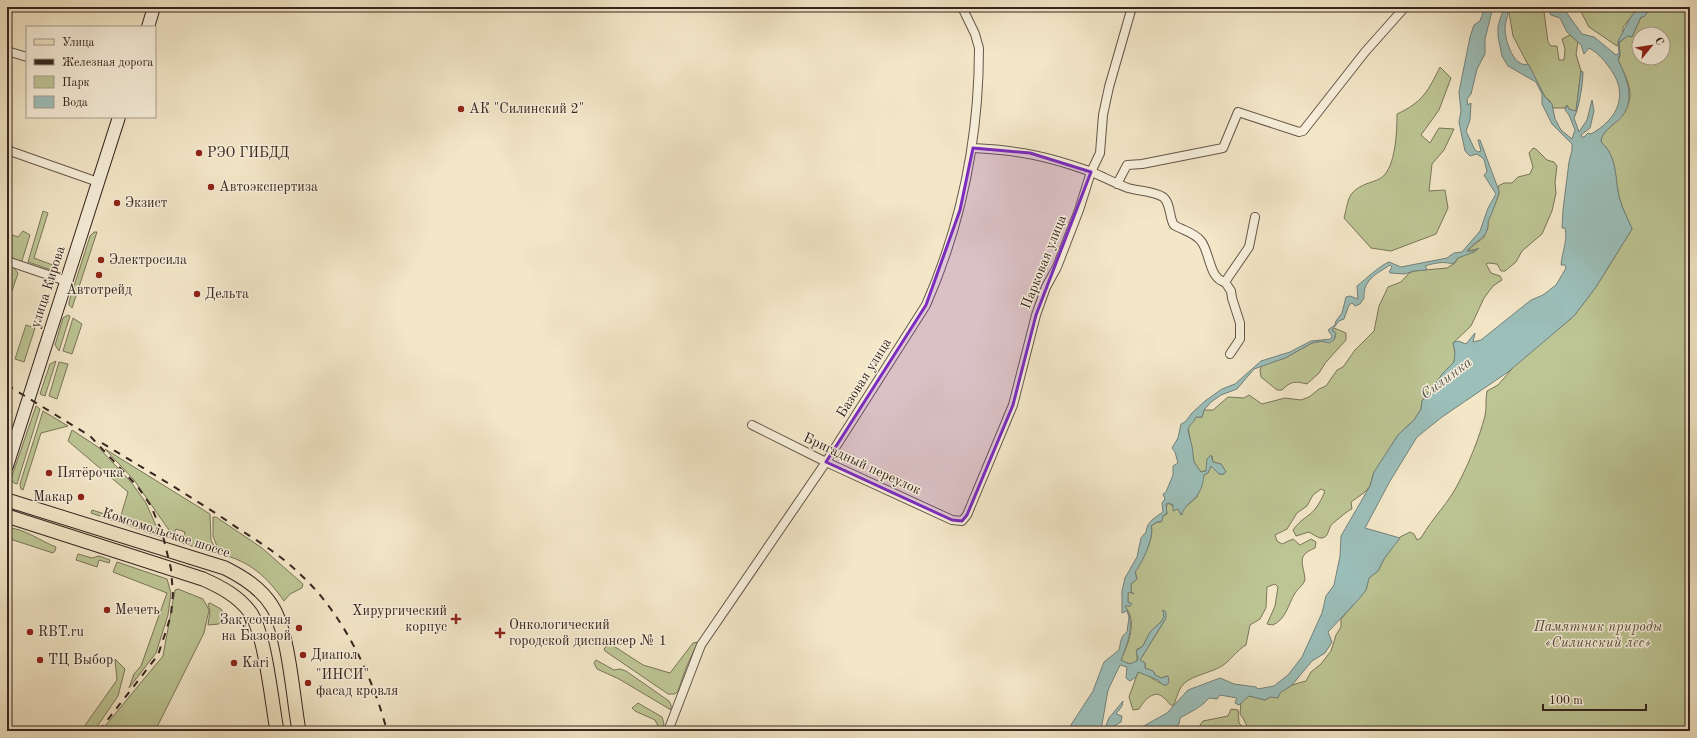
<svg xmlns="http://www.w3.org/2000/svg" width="1697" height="738" viewBox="0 0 1697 738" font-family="'Old Standard TT',serif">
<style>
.green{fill:#bdc594;stroke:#7a755a;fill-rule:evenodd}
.water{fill:#9cbfba;stroke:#73817c}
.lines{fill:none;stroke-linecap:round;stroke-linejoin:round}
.street-casing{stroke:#655649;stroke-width:10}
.secondary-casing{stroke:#36251f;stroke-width:14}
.primary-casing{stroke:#36251f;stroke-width:15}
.street{stroke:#f7efdb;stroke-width:8}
.secondary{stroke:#f7efdb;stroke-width:12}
.primary{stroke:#f3e7c8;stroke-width:13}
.rail{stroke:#36251f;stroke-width:2;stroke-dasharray:7 7;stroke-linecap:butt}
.marked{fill:#7b2cbf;fill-opacity:0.2;stroke:#7b2cbf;stroke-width:3;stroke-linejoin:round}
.poi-dot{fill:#8f2418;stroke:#f7efdb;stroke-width:1.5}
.labels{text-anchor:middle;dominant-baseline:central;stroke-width:3;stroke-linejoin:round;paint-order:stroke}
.poi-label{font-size:14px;fill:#36251f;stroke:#f7efdb;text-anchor:start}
.street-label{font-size:14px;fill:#36251f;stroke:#f7efdb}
.park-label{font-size:14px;font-style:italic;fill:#584d3c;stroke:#f7efdb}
.water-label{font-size:15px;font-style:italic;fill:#55534e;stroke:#f7efdb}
</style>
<rect width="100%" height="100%" fill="#f3e7c8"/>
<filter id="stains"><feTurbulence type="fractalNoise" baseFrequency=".005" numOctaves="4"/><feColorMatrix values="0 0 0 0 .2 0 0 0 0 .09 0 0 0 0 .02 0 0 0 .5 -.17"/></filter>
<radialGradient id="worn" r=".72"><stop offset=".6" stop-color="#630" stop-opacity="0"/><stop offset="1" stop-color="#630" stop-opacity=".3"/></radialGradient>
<path class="green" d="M 1508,7 L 1545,7 L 1544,12 L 1548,42 L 1551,46 L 1557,46 L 1559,60 L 1564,60 L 1565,49 L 1562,39 L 1570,35 L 1578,42 L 1576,54 L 1581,71 L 1576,112 L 1569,109 L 1567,105 L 1565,108 L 1553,108 L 1550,101 L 1545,97 L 1513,36 Z
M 1567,7 L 1639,7 L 1623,27 L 1623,34 L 1617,46 L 1589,27 L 1579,8 L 1569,10 Z
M 1651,7 L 1690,7 L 1690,731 L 1250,731 C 1245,725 1245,719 1240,714 L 1241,701 L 1249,696 L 1265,700 L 1292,685 L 1306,681 L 1311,672 L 1321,664 L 1331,651 L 1336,635 L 1341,627 L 1341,619 L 1366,590 L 1369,578 L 1378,571 L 1384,559 L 1400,537 L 1410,532 L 1414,534 L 1417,540 L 1421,538 C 1432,518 1449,503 1459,482 C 1470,461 1479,438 1485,416 C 1487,408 1485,400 1487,391 L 1498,385 L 1517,363 L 1574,316 L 1596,287 L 1632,229 C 1628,219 1623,210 1620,200 C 1614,180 1618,157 1601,142 C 1601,136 1604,133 1608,129 C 1637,102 1634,93 1618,60 L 1620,56 L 1619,43 L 1628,35 L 1632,37 L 1641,17 L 1645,15 ZM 1639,34 L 1663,34 L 1663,58 L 1639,58 Z
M 1440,67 L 1451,78 L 1439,110 L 1421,135 L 1430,143 L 1439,128 L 1454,129 L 1444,150 L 1432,164 L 1429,191 L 1445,190 L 1448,208 L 1436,234 L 1391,251 L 1371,248 L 1344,218 C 1349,199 1347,192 1366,184 C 1371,182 1376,181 1381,178 C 1396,168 1397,130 1397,114 C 1423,102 1428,91 1440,67 Z
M 1533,148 L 1536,149 L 1547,160 L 1554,162 L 1557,166 L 1555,182 L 1556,193 L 1552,211 L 1542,234 L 1522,251 L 1516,262 L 1505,271 L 1501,271 L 1497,264 L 1488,263 L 1486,264 L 1491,273 L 1500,276 L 1502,280 L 1493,286 L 1484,298 L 1471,326 L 1453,343 L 1455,352 L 1454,362 L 1444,372 L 1422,401 L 1421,409 L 1414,420 L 1398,435 L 1373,475 L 1370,486 L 1365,492 L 1351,502 L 1352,509 C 1348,510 1336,521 1332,524 C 1328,528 1329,539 1320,538 C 1317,537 1312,534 1309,532 L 1296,536 L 1293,530 C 1298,523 1302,520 1309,515 C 1316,510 1322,499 1325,491 L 1321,489 L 1313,495 L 1307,506 L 1297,513 L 1287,529 L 1275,535 L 1277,541 L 1282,544 L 1293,539 L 1300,545 L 1311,539 L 1316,542 L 1315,548 C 1295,556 1304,564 1305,580 C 1303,586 1298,588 1295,593 C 1288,605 1286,619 1273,625 L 1267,624 L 1275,606 L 1278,587 L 1275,584 L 1267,587 L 1266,608 L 1260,619 L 1250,625 L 1246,645 C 1236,651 1230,661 1222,666 C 1209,674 1186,676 1180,689 C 1177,694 1176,701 1173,706 C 1168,704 1168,701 1164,698 C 1154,688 1144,701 1139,709 L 1133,710 L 1129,697 L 1138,672 C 1148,674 1156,682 1165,685 L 1168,683 L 1167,676 L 1161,678 L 1155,675 L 1154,672 L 1145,668 L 1145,663 L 1140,660 L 1165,620 L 1163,610 L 1164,617 L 1161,622 L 1151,631 L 1142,647 L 1137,649 L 1137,661 L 1132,664 L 1122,662 L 1121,659 C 1128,645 1138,620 1125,607 L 1126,605 L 1130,606 L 1132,604 L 1128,602 L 1128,593 L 1130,592 L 1134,594 L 1131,591 L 1131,584 L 1137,579 L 1135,571 C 1142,562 1155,537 1151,526 L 1157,522 L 1161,522 L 1163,516 L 1167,514 L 1166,507 L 1168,503 L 1178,509 L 1182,515 L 1182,510 L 1197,497 L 1204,475 L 1208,473 L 1211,466 L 1219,474 L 1224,474 L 1226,472 L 1221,464 L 1213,462 L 1212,456 L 1207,470 L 1201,472 L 1194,462 L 1188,427 L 1196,417 L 1202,417 L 1204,410 L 1213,410 L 1228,397 L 1244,398 L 1249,395 L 1262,404 L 1285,398 L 1301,400 L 1309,397 L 1319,389 L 1326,386 L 1337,370 L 1343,367 L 1355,350 L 1374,331 L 1379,306 L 1388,287 L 1401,282 L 1409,273 L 1414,271 L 1447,268 L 1455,263 L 1458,258 L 1477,249 L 1467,251 L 1484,237 L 1488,227 L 1488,221 L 1499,194 L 1498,186 L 1504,183 L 1512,183 L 1518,177 L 1530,174 L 1533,167 L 1529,153 Z
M 43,211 L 48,213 L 34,258 L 58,267 L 54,271 L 28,262 Z
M 23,231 L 30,235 L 21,264 L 7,259 L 7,233 L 18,237 Z
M 94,232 L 97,232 L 72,308 L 69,305 L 69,302 L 90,236 Z
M 7,264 L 12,266 L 18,273 L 7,306 Z
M 68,315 L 70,316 L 59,351 L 55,345 L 63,318 Z
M 73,318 L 82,324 L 72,354 L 63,351 Z
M 26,325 L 35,328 L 24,362 L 15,359 Z
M 1334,328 L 1346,333 L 1346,340 L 1326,362 L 1319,373 L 1307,384 C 1295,381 1291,381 1282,390 L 1277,390 L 1261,377 L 1260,370 L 1262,365 L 1285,358 L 1312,343 L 1322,341 L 1325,342 L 1335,338 L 1335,332 L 1332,330 Z
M 56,361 L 45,396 L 40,394 L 50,364 Z
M 59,362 L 68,364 L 57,399 L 49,396 Z
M 36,406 L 40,409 L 17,484 L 14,483 L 11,479 Z
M 43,411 L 68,426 L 41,433 L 23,490 L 21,489 L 20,484 Z
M 72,430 L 98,447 L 131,482 L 146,503 L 161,537 L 91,513 L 92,510 L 120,519 L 128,492 L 68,441 Z
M 105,449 L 210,514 L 211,540 L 218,554 L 182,543 L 185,532 L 176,529 L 173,535 L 171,533 L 134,480 Z
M 213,517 L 216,517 L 262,548 L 303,584 L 302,588 L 290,594 L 284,601 C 267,577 250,561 220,554 L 213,536 Z
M 7,528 C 22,527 42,542 56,547 L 55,551 L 53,553 L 7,538 Z
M 78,554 L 92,558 L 99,556 L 110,560 L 109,563 L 99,560 L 97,567 L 76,560 Z
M 117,562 L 167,579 L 171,593 L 168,615 L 156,653 L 129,688 L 134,674 L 141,666 L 167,593 L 113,572 Z
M 178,589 L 203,599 L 209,610 L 204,633 L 155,731 L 101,731 L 163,656 L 175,590 Z
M 210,603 L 221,609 L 223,613 L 219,624 L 208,625 L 210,611 L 208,604 Z
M 698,642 L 686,668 L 678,691 L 675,694 L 668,694 L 605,651 L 604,649 L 609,643 L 643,665 L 670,673 L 693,643 Z
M 115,659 L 125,669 L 118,696 L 94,731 L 81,731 L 117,680 Z
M 596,660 L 614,670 L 620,669 L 626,671 L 669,701 L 671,705 L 671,710 L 619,679 L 597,669 L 594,663 Z
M 638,703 L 662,717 L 664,724 L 662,731 L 656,731 L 658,726 L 655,720 L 635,711 L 632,708 Z
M 1231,709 L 1238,710 L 1239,723 L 1247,731 L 1196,731 L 1203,721 L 1228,716 Z"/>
<path class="water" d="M 1485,7 L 1493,7 L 1485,39 L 1485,54 L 1477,69 L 1471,94 L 1467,99 L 1468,105 L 1471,103 L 1470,120 L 1466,131 L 1475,150 L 1478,152 L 1481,151 L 1478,140 L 1480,140 L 1499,191 C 1499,195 1490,219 1488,221 C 1489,240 1475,239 1467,251 L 1473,251 L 1479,248 L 1474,252 L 1458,258 L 1453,264 C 1443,261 1435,263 1425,266 L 1427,269 L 1426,270 L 1414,271 L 1404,274 L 1391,273 L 1389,272 L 1392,267 L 1390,265 C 1376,274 1363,280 1364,298 L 1360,304 L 1355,306 L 1352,303 L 1349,305 L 1344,319 L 1339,321 L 1332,330 L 1336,333 L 1334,340 L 1329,343 L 1322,341 L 1312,343 L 1285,358 L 1254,369 L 1237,389 L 1221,395 L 1211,402 L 1204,410 L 1202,417 L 1196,417 C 1194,423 1188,425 1188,431 L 1192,446 L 1194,462 L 1201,472 L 1206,471 L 1207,459 L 1211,455 L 1213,462 L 1221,464 L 1226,472 L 1224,474 L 1219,474 L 1211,466 L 1208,473 L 1204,475 C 1201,502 1189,497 1181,515 L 1178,509 L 1173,511 L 1173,505 L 1169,503 L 1166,504 L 1167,513 L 1163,516 L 1162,521 L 1157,522 L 1151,526 C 1155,535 1142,564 1135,572 L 1137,579 L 1131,584 L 1131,591 L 1134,594 L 1130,592 L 1128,593 L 1128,602 L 1132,604 L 1130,606 L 1125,606 C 1136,623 1128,642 1121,660 L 1129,664 L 1137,661 L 1138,658 L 1136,651 L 1143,646 L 1150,632 L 1161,622 L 1164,617 L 1163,610 L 1166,612 L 1166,618 L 1140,660 L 1145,663 L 1145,668 L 1153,671 L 1155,675 L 1161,678 L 1168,676 L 1169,682 L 1167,685 L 1163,685 L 1158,680 L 1138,672 L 1136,677 L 1130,681 L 1126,678 L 1127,667 L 1120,665 L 1108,690 L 1101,730 L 1105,728 L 1109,718 L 1123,701 L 1122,706 L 1116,714 L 1122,716 L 1121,722 L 1114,726 L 1111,731 L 1067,731 L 1093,691 L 1104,662 L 1119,650 C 1121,642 1120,637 1127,632 L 1129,617 L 1127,611 L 1122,613 L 1122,591 L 1125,578 L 1137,557 L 1141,538 L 1146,532 C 1147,521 1155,518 1163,512 L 1162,503 L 1165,499 L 1163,494 L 1166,492 L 1173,475 L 1173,466 L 1178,463 L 1175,452 L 1172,448 L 1178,438 L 1181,424 L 1185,422 L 1192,413 L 1205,401 L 1222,389 L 1235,384 L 1261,361 L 1290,352 L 1311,341 L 1331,339 L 1332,336 L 1328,330 L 1335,325 L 1336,321 L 1342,313 L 1346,297 L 1350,296 L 1358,299 L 1357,286 C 1366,279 1379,266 1389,262 L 1401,267 L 1447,258 L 1454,253 L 1462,252 L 1480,231 L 1488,208 L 1496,194 L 1484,175 L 1487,172 L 1484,159 L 1477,154 L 1470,156 L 1465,151 L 1459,122 L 1461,111 L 1459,92 L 1470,37 L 1474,25 L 1480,21 Z
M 1504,7 L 1508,7 C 1509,15 1505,21 1505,29 C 1505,39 1511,58 1520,63 C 1522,65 1526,64 1529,65 L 1545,97 L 1552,104 L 1555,119 L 1561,130 L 1572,139 L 1575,130 L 1569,115 L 1565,110 L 1567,105 L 1569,109 L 1576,111 L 1581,71 L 1583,72 C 1583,83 1579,109 1574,118 L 1579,132 L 1587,120 L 1592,100 L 1594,111 L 1590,128 L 1581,135 L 1582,137 L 1584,137 L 1588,133 L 1591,134 C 1618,119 1630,94 1609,67 C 1603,59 1598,53 1589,48 L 1584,54 L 1581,45 L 1567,32 L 1560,18 L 1551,15 L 1547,7 L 1567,7 L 1566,12 L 1582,34 L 1594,37 L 1616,55 L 1619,53 L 1618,41 C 1625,29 1629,17 1639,7 L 1651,7 L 1644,17 L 1641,17 L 1632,37 L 1628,36 L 1619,42 L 1620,53 L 1618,60 C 1628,80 1638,106 1615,123 C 1609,128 1601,134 1601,142 C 1619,158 1614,179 1620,200 C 1623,210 1628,219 1632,229 L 1596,287 L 1574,316 L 1508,372 L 1442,417 L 1417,437 L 1390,481 L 1365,528 L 1400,538 L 1384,559 L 1378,571 L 1369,578 L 1366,590 L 1359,599 L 1328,632 L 1332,642 L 1325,653 L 1312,661 L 1292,685 L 1280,693 L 1278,698 L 1270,697 L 1265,700 L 1249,696 L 1239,705 L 1235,703 L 1237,698 L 1220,695 L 1217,699 L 1209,698 C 1202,707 1190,712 1180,718 L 1179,724 L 1169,731 L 1135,731 L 1167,713 L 1188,690 L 1220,678 L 1234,684 L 1256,687 L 1258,689 L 1274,686 L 1288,675 L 1302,657 L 1322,613 L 1326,596 L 1334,585 L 1340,556 L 1341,536 L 1370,486 L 1374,472 L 1398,435 L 1414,420 L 1421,409 L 1422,401 L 1444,372 L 1454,362 L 1455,352 L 1453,343 L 1458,341 L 1466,344 L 1475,333 L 1473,342 L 1481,340 L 1531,300 L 1543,295 L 1556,285 L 1566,268 L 1565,265 L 1561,265 C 1562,252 1568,240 1565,228 L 1562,228 L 1563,210 L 1569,162 L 1572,150 L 1572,144 L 1552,124 L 1542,104 L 1542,94 L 1536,82 L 1508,66 L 1502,56 L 1498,36 L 1498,26 Z"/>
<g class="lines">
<g class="street-casing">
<path id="street" d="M 7,51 L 27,57
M 973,148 C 1017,150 1047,156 1089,171 C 1102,176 1114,183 1128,188 C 1138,191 1154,191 1163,197 C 1171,203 1169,218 1174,225 C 1184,231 1194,232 1201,241 C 1210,252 1209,279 1225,282
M 7,150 L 98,182
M 1117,184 L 1127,165 L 1142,164 L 1223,148 L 1238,112 L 1299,132 L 1303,131 L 1365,52 L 1405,7
M 7,261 L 66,281
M 1230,354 L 1240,339 L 1240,323 L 1232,298 L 1231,291 L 1225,282 L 1249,247 L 1255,217
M 752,425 L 826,462 L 952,520 L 962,521 L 967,515 L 1013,405 L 1036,315 L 1046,287 L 1057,267 L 1079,210 L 1091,172 L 1100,153 L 1103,115 L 1109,87 L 1132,7
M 668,731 L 701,645 L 826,462 L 926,305 C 962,223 979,137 979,48 L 975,34 L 962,7"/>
</g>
<g class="secondary-casing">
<path id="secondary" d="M 148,27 L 154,7
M 7,466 L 119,117"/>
</g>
<g class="primary-casing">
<path id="primary" d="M 7,500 L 225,568 C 243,577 261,588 272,606 C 289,632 293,698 299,731
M 7,516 L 203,579 C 221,587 238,596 250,612 C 265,632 272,704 277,731"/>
</g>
<use href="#street" class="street"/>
<use href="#secondary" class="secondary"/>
<use href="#primary" class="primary"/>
<path class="rail" d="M 7,385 L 90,436 L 138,487 L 151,506 L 162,532 L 171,569 L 173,594 L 171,615 L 165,634 L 158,655 L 99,731
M 102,443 C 148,471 194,498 239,529 C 261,543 283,557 302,576 C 343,614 373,677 387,731"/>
</g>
<path class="marked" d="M 973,148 L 1030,153 L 1091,172 L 1036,315 L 1013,405 L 967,515 L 962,521 L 952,520 L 826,462 L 926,305 L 960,210 Z"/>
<g class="poi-dot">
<circle cx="461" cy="109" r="4"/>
<circle cx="199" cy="153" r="4"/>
<circle cx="211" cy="187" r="4"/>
<circle cx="117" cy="203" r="4"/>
<circle cx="101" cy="260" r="4"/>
<circle cx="99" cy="275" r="4"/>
<circle cx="197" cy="294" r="4"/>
<circle cx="49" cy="473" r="4"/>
<circle cx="81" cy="497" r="4"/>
<circle cx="107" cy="610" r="4"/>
<path d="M454 613h4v4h4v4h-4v4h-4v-4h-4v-4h4z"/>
<circle cx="299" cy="628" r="4"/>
<circle cx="30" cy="632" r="4"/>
<path d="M498 627h4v4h4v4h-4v4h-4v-4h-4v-4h4z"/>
<circle cx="303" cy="655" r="4"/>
<circle cx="40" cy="660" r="4"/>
<circle cx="234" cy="663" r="4"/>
<circle cx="308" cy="683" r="4"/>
</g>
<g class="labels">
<g class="poi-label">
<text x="469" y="109">АК "Силинский 2"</text>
<text x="207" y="153">РЭО ГИБДД</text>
<text x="219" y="187">Автоэкспертиза</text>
<text x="125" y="203">Экзист</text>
<text x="109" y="260">Электросила</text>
<text x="99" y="290" text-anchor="middle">Автотрейд</text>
<text x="205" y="294">Дельта</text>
<text x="57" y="473">Пятёрочка</text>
<text x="73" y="497" text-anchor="end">Макар</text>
<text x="115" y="610">Мечеть</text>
<text x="447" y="611" text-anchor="end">Хирургический<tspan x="447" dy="16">корпус</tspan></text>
<text x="291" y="620" text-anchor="end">Закусочная<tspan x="291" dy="16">на Базовой</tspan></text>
<text x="509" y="625">Онкологический<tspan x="509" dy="16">городской диспансер № 1</tspan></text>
<text x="38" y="632">RBT.ru</text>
<text x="311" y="655">Диапол</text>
<text x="48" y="660">ТЦ Выбор</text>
<text x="242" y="663">Kari</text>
<text x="316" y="675">"ИНСИ"<tspan x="316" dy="16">фасад кровля</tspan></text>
</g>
<g class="street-label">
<text transform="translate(1044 262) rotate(-68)">Парковая улица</text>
<text transform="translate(48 287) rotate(-72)">улица Кирова</text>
<text transform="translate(864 378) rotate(-58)">Базовая улица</text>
<text transform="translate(862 464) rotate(25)">Бригадный переулок</text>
<text transform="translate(166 533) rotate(18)">Комсомольское шоссе</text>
</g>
<g class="park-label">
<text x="1598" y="627">Памятник природы<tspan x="1598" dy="16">«Силинский лес»</tspan></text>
</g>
<g class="water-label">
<text transform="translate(1447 379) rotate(-37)">Силинка</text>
</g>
</g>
<rect width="1697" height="738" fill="none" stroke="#f3e7c8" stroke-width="24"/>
<rect x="8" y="8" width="1681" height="722" fill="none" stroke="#36251f" stroke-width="2"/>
<rect x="12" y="12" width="1673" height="714" fill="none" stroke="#36251f"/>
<rect x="26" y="26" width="130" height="92" fill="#f7efdb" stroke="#aa9e90"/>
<rect x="34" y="39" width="20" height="6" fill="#f3e7c8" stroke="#aa9e90"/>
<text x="62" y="46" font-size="12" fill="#36251f">Улица</text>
<rect x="34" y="59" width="20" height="6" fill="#36251f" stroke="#aa9e90"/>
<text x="62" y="66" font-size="12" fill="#36251f">Железная дорога</text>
<rect x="34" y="76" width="20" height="12" fill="#bdc594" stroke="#aa9e90"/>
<text x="62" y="86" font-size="12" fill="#36251f">Парк</text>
<rect x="34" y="96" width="20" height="12" fill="#9cbfba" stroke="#aa9e90"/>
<text x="62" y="106" font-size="12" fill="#36251f">Вода</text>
<g transform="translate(1651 46) rotate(60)"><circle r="19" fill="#f7efdb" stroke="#aa9e90"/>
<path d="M0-3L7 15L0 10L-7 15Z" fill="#8f2418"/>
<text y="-6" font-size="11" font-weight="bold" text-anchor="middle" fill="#36251f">С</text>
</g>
<path d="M1543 704v6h103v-6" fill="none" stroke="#36251f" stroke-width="2"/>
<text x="1549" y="704" font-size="12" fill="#36251f" stroke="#f7efdb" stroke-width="3" paint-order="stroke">100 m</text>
<rect width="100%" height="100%" filter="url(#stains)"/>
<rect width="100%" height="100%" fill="url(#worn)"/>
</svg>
